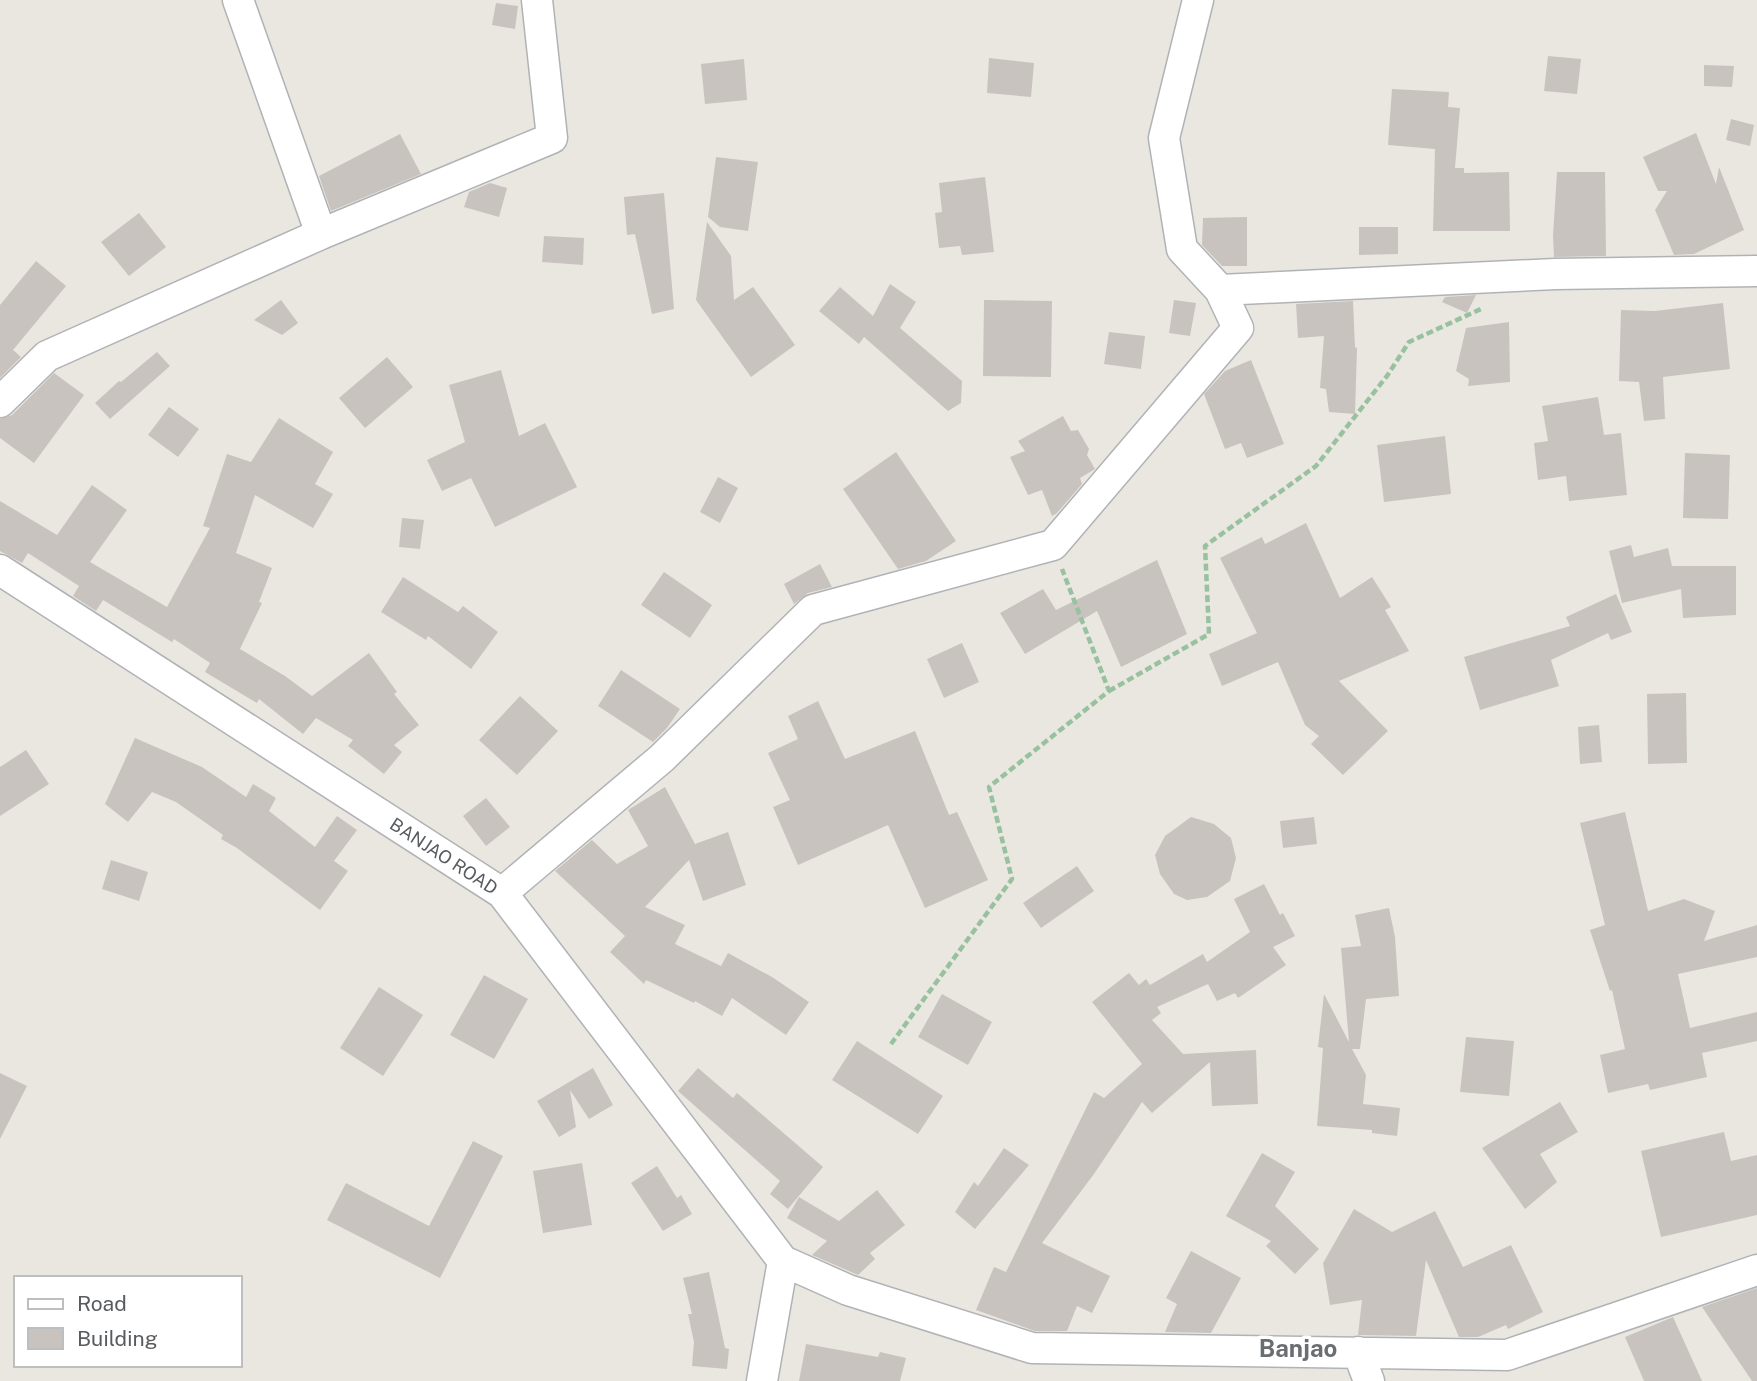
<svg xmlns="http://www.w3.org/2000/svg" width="1757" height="1381" viewBox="0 0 1757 1381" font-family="'Public Sans',sans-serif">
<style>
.building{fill:#c8c3be}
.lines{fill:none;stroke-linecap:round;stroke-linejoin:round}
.minor-casing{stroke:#b0b3b6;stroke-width:33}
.path{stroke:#98c19f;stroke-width:4.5;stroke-dasharray:7 3.5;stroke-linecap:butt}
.minor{stroke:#fff;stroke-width:30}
.labels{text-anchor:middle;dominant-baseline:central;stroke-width:7;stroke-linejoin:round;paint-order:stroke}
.street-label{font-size:18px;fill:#585c5f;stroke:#fff}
.district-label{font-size:24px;font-weight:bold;fill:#696e71;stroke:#fff}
</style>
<rect width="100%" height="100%" fill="#eae7e0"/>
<path class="building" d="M 496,3 L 518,6 L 515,29 L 492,25 Z
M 1548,56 L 1581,59 L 1577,94 L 1544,91 Z
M 989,58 L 1034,63 L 1031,97 L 987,93 Z
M 744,59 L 747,100 L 705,104 L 701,64 Z
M 1704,65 L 1734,66 L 1732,87 L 1704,86 Z
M 1392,89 L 1449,92 L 1448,107 L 1460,108 L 1455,168 L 1464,168 L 1464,173 L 1509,172 L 1510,231 L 1433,231 L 1435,149 L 1388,145 Z
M 1731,119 L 1754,125 L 1750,146 L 1726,140 Z
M 1696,133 L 1716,184 L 1719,167 L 1744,230 L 1694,254 L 1674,255 L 1655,210 L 1667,191 L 1658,191 L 1643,157 Z
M 400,134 L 421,174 L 331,211 L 319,176 Z
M 716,157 L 758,162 L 748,231 L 720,227 L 708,217 Z
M 1557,172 L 1605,172 L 1606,256 L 1554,257 L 1553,236 Z
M 985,177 L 994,252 L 962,255 L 960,246 L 939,248 L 935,213 L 942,212 L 939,183 Z
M 490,183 L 507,188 L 499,217 L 464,207 L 469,192 Z
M 664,193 L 674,309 L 652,314 L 635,234 L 627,235 L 624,197 Z
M 139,213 L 166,247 L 129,276 L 101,242 Z
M 1247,217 L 1247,266 L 1222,266 L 1202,245 L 1203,218 Z
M 707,222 L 731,256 L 734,300 L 753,287 L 795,345 L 751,377 L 696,300 Z
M 1359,227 L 1398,227 L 1398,254 L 1359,255 Z
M 544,236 L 584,238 L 583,265 L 542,262 Z
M 36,261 L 66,286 L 13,350 L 21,357 L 0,378 L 0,305 Z
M 890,284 L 916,302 L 900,328 L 962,381 L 961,403 L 948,411 L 864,337 L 859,344 L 819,311 L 840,287 L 873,316 Z
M 1476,295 L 1467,313 L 1442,302 L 1445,297 Z
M 281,300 L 298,323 L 282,335 L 254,320 Z
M 984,300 L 1052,301 L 1051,377 L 983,376 Z
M 1174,300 L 1196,303 L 1190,336 L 1169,333 Z
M 1353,301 L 1355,347 L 1357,348 L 1355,414 L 1329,412 L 1326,389 L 1320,388 L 1324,336 L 1298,338 L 1296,304 Z
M 1723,303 L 1730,369 L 1663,377 L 1665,419 L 1644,421 L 1639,382 L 1619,381 L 1621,310 L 1655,311 Z
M 1509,322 L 1510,382 L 1468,386 L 1469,379 L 1456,371 L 1466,328 Z
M 1109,332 L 1145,336 L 1141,369 L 1104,364 Z
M 157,352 L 170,366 L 110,419 L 95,403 L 119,381 L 121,382 Z
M 387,357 L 413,387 L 365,428 L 339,398 Z
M 1251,360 L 1284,444 L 1247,458 L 1241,443 L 1225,449 L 1204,394 L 1225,371 Z
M 501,370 L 519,436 L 545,423 L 577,487 L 495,527 L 471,478 L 442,491 L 427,460 L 465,442 L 449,385 Z
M 54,373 L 84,395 L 34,463 L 0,438 L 0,419 L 12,415 Z
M 1598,397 L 1604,435 L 1621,433 L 1627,495 L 1569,501 L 1566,476 L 1538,480 L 1534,443 L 1548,441 L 1542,406 Z
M 169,407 L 199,429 L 178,457 L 148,435 Z
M 1063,416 L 1071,431 L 1078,430 L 1089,449 L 1087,455 L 1095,469 L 1080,478 L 1082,484 L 1057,513 L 1052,516 L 1042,490 L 1028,495 L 1010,457 L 1025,451 L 1018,441 Z
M 279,418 L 333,452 L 315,484 L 333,494 L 313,528 L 255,495 L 236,553 L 272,568 L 259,602 L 262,603 L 240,649 L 285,676 L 312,696 L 369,653 L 397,692 L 394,694 L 419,725 L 394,745 L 402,752 L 384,774 L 348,746 L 353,740 L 316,718 L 303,734 L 259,699 L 257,703 L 205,672 L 210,663 L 174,639 L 172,642 L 103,600 L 96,611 L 73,596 L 79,586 L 28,553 L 22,563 L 0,551 L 0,501 L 57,535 L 92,485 L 127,510 L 90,562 L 167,607 L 210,528 L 203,526 L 227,454 L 251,462 Z
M 1445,436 L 1451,494 L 1384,502 L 1377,445 Z
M 896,452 L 956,541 L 926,561 L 898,569 L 843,489 Z
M 1685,453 L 1730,455 L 1728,519 L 1683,518 Z
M 718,477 L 738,488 L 720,523 L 700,512 Z
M 402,518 L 424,520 L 420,549 L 399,547 Z
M 1306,523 L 1340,598 L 1372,577 L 1391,607 L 1385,610 L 1409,651 L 1339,681 L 1388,731 L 1343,775 L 1311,744 L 1319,736 L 1305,725 L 1278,662 L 1222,686 L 1209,654 L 1257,633 L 1220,558 L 1262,537 L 1265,544 Z
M 1631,545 L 1634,557 L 1668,548 L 1672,566 L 1736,566 L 1736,615 L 1683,618 L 1681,589 L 1622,603 L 1609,551 Z
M 1157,560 L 1187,634 L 1121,667 L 1097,611 L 1025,654 L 1000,613 L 1043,589 L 1056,610 Z
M 820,564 L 832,587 L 808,593 L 794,604 L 784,584 Z
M 664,572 L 712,605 L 690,638 L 641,605 Z
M 403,577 L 458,612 L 463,606 L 498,632 L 471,669 L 428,636 L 426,640 L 381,612 Z
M 1616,594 L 1632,632 L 1611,640 L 1608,633 L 1551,660 L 1559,686 L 1480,710 L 1464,657 L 1570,626 L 1566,617 Z
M 962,643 L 979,682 L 944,698 L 927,659 Z
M 621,670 L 680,709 L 667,728 L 653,742 L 598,706 Z
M 1686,693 L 1687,763 L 1648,764 L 1647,694 Z
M 520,696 L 558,731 L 517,775 L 479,740 Z
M 818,701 L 845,759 L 915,731 L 949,815 L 957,812 L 988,880 L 925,908 L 888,825 L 798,865 L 773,807 L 790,800 L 768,753 L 798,739 L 788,716 Z
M 1599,725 L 1602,762 L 1580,764 L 1578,727 Z
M 135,738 L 202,767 L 246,797 L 253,784 L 276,798 L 269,811 L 315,847 L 337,816 L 357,830 L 334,861 L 348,871 L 320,910 L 237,848 L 221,839 L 223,835 L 176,802 L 152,792 L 128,822 L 105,804 Z
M 26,750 L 49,784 L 0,816 L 0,767 Z
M 665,787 L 695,844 L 728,832 L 746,885 L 703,901 L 689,860 L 645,907 L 685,925 L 675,944 L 721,966 L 728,953 L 772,977 L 809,1002 L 786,1035 L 732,998 L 722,1016 L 695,1001 L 694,1003 L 646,980 L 644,984 L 610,952 L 625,936 L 555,871 L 592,840 L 617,864 L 648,846 L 628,810 Z
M 486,798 L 510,827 L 486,846 L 463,816 Z
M 1625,812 L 1648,911 L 1684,899 L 1715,911 L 1704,941 L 1757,925 L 1757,957 L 1678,974 L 1690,1028 L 1757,1012 L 1757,1041 L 1702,1053 L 1707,1077 L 1650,1090 L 1648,1084 L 1608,1093 L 1600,1055 L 1625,1049 L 1612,990 L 1610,991 L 1590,930 L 1605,925 L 1580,823 Z
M 1191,817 L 1214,824 L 1231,838 L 1236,858 L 1230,881 L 1207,897 L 1187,900 L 1174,894 L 1160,874 L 1155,855 L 1165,836 Z
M 1314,817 L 1317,844 L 1283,848 L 1280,821 Z
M 111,860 L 148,872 L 139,901 L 102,889 Z
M 1077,866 L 1094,891 L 1041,928 L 1023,903 Z
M 1264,884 L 1280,915 L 1283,913 L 1295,936 L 1273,947 L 1286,965 L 1238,998 L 1235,993 L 1217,1001 L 1208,984 L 1157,1007 L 1161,1013 L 1152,1020 L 1183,1054 L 1256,1050 L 1258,1104 L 1212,1106 L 1210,1062 L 1152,1113 L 1142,1102 L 1094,1174 L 1042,1243 L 1110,1276 L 1092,1313 L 1077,1306 L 1067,1331 L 1035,1331 L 976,1310 L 994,1267 L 1006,1272 L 1094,1092 L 1104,1098 L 1142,1064 L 1092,1002 L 1129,973 L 1139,985 L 1146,979 L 1150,985 L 1203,954 L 1207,962 L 1250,932 L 1234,899 Z
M 1389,908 L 1395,937 L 1399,996 L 1366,999 L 1360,1049 L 1352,1049 L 1366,1075 L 1363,1104 L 1400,1108 L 1397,1136 L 1372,1133 L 1372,1130 L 1317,1126 L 1323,1048 L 1318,1047 L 1324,994 L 1349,1042 L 1341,948 L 1361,946 L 1355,915 Z
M 484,975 L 528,999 L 494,1059 L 450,1035 Z
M 379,987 L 423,1015 L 383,1076 L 340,1048 Z
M 942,994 L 992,1022 L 968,1065 L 918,1037 Z
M 1466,1037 L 1514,1041 L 1509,1096 L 1460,1092 Z
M 857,1041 L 943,1096 L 918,1134 L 832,1080 Z
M 593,1068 L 613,1105 L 589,1119 L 570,1090 L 576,1127 L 559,1137 L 537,1101 Z
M 698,1068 L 733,1098 L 737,1093 L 823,1167 L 788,1209 L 770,1194 L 780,1181 L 678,1091 Z
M 0,1073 L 27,1086 L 0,1139 Z
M 1560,1102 L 1578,1132 L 1540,1154 L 1557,1182 L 1525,1209 L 1482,1148 Z
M 1724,1132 L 1731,1161 L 1757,1155 L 1757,1215 L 1661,1237 L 1641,1151 Z
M 473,1141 L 503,1156 L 440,1278 L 327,1220 L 346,1183 L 429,1226 Z
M 1004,1148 L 1029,1165 L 975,1229 L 955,1212 L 974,1182 L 978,1186 Z
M 1262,1153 L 1295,1172 L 1275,1206 L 1319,1249 L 1295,1274 L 1266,1246 L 1271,1241 L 1226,1216 Z
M 582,1163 L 592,1225 L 543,1233 L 533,1171 Z
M 657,1166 L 677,1198 L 681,1195 L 692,1214 L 663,1231 L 631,1183 Z
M 877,1190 L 905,1225 L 870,1253 L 875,1259 L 858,1275 L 812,1255 L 827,1241 L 787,1218 L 799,1197 L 839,1221 Z
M 1354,1209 L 1392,1232 L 1435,1211 L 1463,1267 L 1511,1245 L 1543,1312 L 1508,1329 L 1506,1325 L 1478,1337 L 1459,1337 L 1426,1260 L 1416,1336 L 1358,1335 L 1362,1300 L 1330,1305 L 1323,1263 Z
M 1191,1251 L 1241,1278 L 1211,1333 L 1165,1332 L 1177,1304 L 1166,1298 Z
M 709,1272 L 725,1348 L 729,1349 L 727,1369 L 692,1366 L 694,1342 L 688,1314 L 692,1314 L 683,1278 Z
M 1757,1288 L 1757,1381 L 1752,1381 L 1702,1307 Z
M 1673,1317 L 1702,1381 L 1644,1381 L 1625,1337 Z
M 806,1344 L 878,1357 L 880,1352 L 906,1358 L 900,1381 L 799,1381 Z"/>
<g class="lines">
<g class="minor-casing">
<path id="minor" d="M 238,0 L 321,234
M 1220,290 L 1555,274 L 1757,271
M 0,402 L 47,356 L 321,234 L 552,138 L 537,0
M 0,570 L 502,893 L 783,1261 L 762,1381
M 502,893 L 662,758 L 813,610 L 1053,545 L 1238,328 L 1220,290 L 1182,249 L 1164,138 L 1198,0
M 783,1261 L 848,1290 L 1032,1348 L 1507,1355 L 1757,1270
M 1358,1352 L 1369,1381"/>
</g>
<path class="path" d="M 1109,691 L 1209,634 L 1205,546 L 1316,466 L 1387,376 L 1409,342 L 1483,308
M 891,1044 L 1012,879 L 989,787 L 1109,691 L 1062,569"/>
<use href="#minor" class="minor"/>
</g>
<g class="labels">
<g class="street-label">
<text transform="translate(444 856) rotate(33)">BANJAO ROAD</text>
</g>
<g class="district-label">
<text x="1298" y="1348">Banjao</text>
</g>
</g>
<rect x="14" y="1276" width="228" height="91" fill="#ffffff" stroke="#bcbebf" stroke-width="2"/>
<rect x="28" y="1299" width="35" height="10" fill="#ffffff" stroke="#bcbebf" stroke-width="2"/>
<text x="77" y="1311" font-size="21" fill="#585c5f">Road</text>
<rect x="28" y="1328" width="35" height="21" fill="#c8c3be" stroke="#bcbebf" stroke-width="2"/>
<text x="77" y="1346" font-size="21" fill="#585c5f">Building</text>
</svg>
